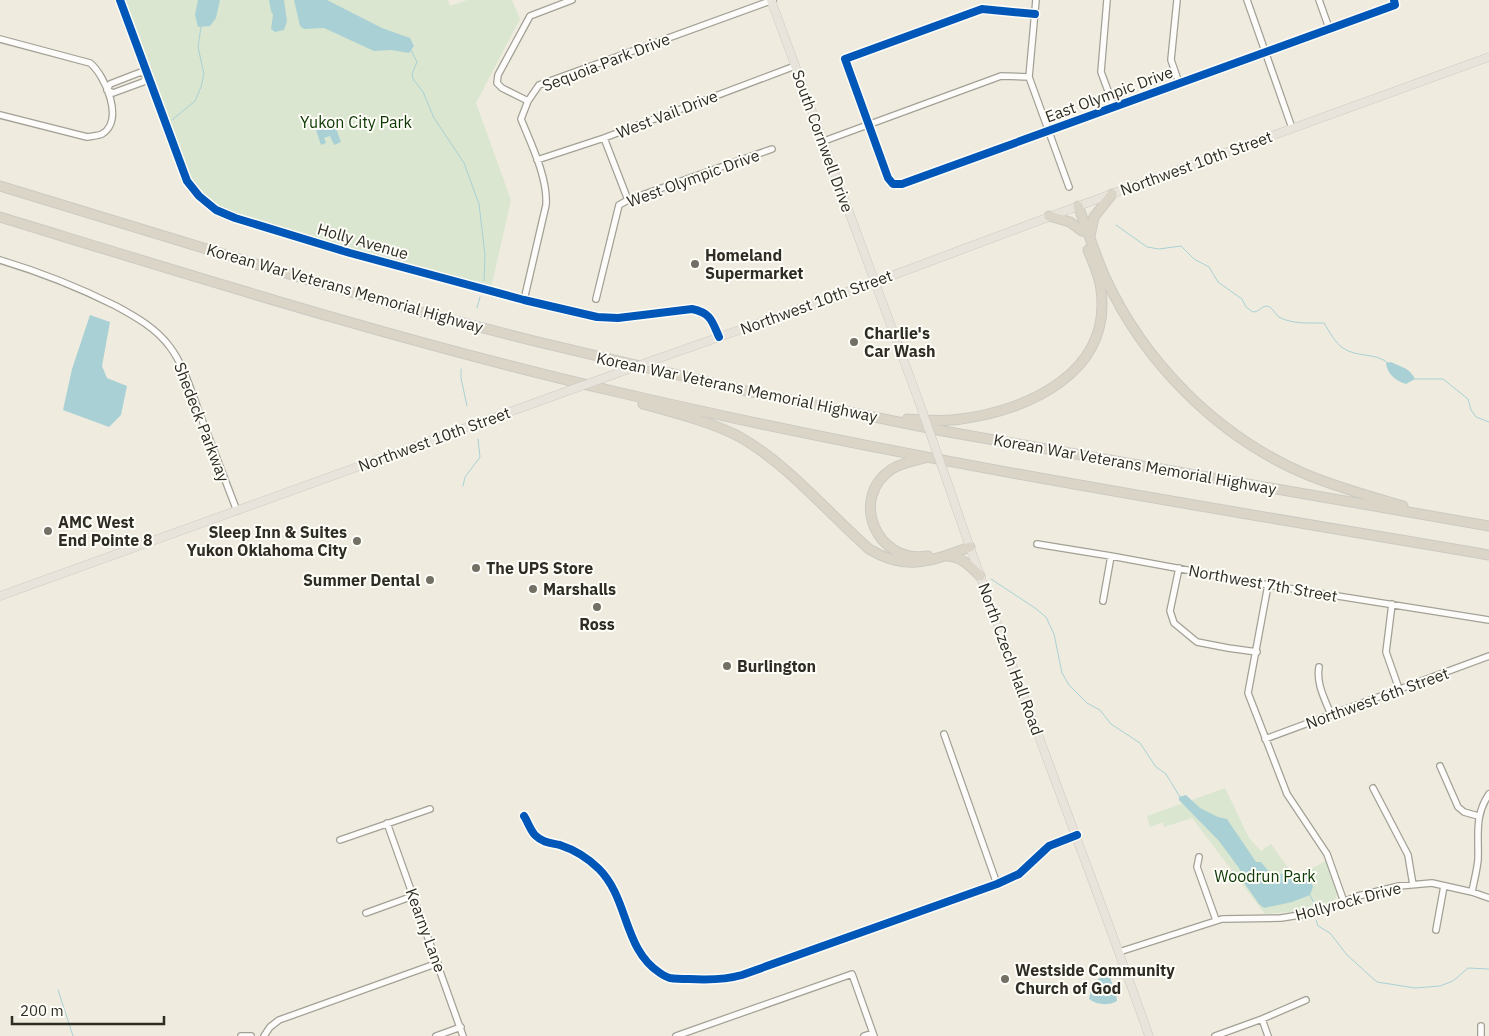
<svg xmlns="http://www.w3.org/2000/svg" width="1489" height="1036" viewBox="0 0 1489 1036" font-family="'IBM Plex Sans',sans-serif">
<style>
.green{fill:#dae6d0}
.water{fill:#a9d1d5}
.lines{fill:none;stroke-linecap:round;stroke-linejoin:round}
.stream{stroke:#a9d1d5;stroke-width:1}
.minor-casing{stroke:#a3a096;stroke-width:8}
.major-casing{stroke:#cccac4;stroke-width:9}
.highway-casing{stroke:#cccac4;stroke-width:11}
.minor{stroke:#fdfcfa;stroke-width:5.5}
.major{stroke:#e8e4dc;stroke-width:8}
.highway{stroke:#dbd5c7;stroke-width:9}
.major-bridge-casing{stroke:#cccac4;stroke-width:9;stroke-linecap:butt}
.major-bridge{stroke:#e8e4dc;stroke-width:8}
.cycleway-casing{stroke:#fefdf8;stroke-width:11}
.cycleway{stroke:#0057b8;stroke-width:8}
.poi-dot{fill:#726f65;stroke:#fefdf8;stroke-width:2}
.labels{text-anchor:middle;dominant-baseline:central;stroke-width:4;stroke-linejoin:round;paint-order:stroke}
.street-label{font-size:16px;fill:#2e2c23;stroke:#fefdf8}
.park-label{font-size:16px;fill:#0d3803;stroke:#fefdf8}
.poi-label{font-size:16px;font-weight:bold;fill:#2e2c23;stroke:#fefdf8;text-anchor:start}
</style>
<rect width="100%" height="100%" fill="#efecdf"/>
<path class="green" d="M 123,0 L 448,0 L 450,6 L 467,0 L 512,0 L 520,19 L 476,103 L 511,200 L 491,288 L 244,218 L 227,212 L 211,202 L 197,188 L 188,175 L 181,160 Z
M 1225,788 L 1249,838 L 1261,851 L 1271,844 L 1295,877 L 1326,861 L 1337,894 L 1334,902 L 1301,911 L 1265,914 L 1192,818 L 1164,827 L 1163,822 L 1150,827 L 1147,816 Z"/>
<path class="water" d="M 198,0 L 220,0 L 216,18 L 210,26 L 198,27 L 195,15 Z
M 269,0 L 284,0 L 287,21 L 284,30 L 275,32 L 271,29 L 273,15 L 271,11 Z
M 294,0 L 327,0 L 382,28 L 410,38 L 414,46 L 409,53 L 391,50 L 374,51 L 324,28 L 304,29 L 300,26 Z
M 334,123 L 341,142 L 334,145 L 330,136 L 324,138 L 326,143 L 321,145 L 316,130 Z
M 90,315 L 110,322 L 102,366 L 107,378 L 127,386 L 121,415 L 109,427 L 63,410 L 72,369 Z
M 1391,362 C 1401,367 1410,368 1415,379 L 1406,384 C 1396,381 1387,374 1386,363 Z
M 1186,795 L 1200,808 L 1218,817 L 1227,819 L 1256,862 L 1261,862 C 1263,864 1266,869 1269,871 C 1283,880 1307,862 1313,887 L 1310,895 L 1292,902 L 1264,908 L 1259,904 L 1245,884 L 1239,868 L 1219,841 L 1179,800 L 1179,797 Z
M 1105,974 L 1109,975 L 1116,993 L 1117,1001 C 1108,1006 1097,1005 1089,999 L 1092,984 Z"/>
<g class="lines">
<path class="stream" d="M 411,50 L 417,62 L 412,74 L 413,79 L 423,92 L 434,118 L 464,163 L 479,204 L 485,255 L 484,281
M 172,120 L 195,101 L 201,87 L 204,74 L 198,47 L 201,27
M 1116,225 L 1147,247 L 1159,249 L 1181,246 L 1194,259 L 1209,267 L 1218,282 L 1242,299 L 1246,307 L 1253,312 C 1259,312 1261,307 1266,306 C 1273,306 1275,316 1281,318 C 1293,324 1310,323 1324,323 C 1329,331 1335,343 1343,348 C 1357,358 1375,352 1388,363
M 477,308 L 480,297
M 461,369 L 461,378 L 467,406
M 1415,379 L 1443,379 L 1468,399 L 1471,410 L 1476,417 L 1489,422
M 463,486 L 465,477 L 480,457 L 478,439
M 991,579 L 1035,608 L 1046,617 L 1054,634 L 1062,673 L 1069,685 L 1087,703 L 1100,710 L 1111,724 L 1140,743 L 1156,767 L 1166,774 L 1180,797
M 1310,895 L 1316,907
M 1316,920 L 1318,926 L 1330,933 L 1347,955 L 1377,982 L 1415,988 L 1440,986 L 1453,981 L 1468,968 L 1489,969
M 58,990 L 73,1036"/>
<g class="minor-casing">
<path id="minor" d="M 120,0 L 187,181 L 199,196 L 216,210 L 235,218 L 350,253 L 524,300 L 597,317 L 618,318 L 692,309 C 711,313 712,321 719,337
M 1036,0 L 1029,77 L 1069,187
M 1107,0 L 1101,72 L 1114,107
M 1177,0 L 1171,60 L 1179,83
M 1247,0 L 1292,128
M 1319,0 L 1329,28
M 1035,14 L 982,9 L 845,59 L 888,178 L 893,184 L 902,184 L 1395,5 L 1394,0
M 0,39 L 90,63 C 105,75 125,121 102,134 C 98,136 91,136 87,137 L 0,115
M 141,72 L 147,76 L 143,82 L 113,93 L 107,90 L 110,84 Z
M 528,101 L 502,88 L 497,83 L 498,75 L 530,16 L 572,0
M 604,138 L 628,200
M 824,141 L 1001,76 L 1029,77
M 537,160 L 604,138 L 795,66
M 0,260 C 40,272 78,287 116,306 C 136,317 156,328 170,347 C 184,366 191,390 199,412 C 212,445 224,478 237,511
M 596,299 L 619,205 L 628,200 L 772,149
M 524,300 L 546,205 C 548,178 531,144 521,119 L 528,101 L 539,85 L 773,0
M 1037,544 L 1111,556 L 1268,585 L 1489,620
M 1179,568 L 1170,611 L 1174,623 L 1197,642 L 1228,648 L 1257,652
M 1268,585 L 1248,693 L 1287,794 L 1327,854 L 1344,902
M 1103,601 L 1111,556
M 1392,604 L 1386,652 L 1399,689
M 1319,667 C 1316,684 1325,699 1331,715
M 944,734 L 997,884
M 1265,739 L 1489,656
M 1440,766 L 1458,807 L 1464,812 L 1478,816
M 1373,788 L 1408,855 L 1413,885
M 524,816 C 528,822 531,832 536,836 C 543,843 552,843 560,845 C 575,850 588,858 599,869 C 629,899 623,949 660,973 C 663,975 666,977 670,978 C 676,979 683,979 689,979 C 707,980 725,980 742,975 L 997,884 L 1019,874 L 1049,846 L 1077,835
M 387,823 L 463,1036
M 340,840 L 430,809
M 1199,857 L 1197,867 L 1216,920
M 1472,892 C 1474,881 1477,870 1478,860 C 1479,835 1474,816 1489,794
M 366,913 L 413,896
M 1436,930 L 1444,886
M 1119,952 L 1222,919 L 1281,918 L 1319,912 L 1358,896 L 1399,886 L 1432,883 L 1472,892 L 1489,898
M 1262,1019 L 1268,1036
M 1481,1026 L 1481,1036
M 241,1036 L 251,1036
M 264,1036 L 270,1027 L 279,1020 L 438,963
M 436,1036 L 461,1027
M 676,1036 L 852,974 L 874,1036
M 864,1036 L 873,1033
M 1215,1036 L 1262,1019 L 1306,1000"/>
</g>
<g class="major-casing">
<path id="major" d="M 771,0 L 918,399
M 657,359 L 875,282 L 1073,208 L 1489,57
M 948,484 C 1011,670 1084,852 1149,1036
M 0,596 L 562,393"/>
</g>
<g class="highway-casing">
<path id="highway" d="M 0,186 L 315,282 L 417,311 L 534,341 L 746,391 L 943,431 L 1489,526
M 1078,206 C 1087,229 1095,254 1105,277 C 1144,362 1216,435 1303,473 C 1335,487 1370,496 1403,506
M 1049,216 L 1070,222 L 1082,231
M 0,217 C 203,279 406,343 613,391 C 902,459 1196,505 1489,555
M 1090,236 L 1094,217 L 1112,194
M 643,404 C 675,413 708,421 738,436 C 787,463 827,512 869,549 C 906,572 931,561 970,547
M 907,419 C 925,420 943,422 961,419 C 1029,410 1112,372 1101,290 C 1100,276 1093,263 1088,250
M 925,458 C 914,461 901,463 892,469 C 848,498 877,565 928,556
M 947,556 C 962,557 969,565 980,576"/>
</g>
<use href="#minor" class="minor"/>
<use href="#major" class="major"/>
<use href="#highway" class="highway"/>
<g class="major-bridge-casing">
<path id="major-bridge" d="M 562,393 L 657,359
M 918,399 L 948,484"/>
</g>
<use href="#major-bridge" class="major-bridge"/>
<g class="cycleway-casing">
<path id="cycleway" d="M 120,0 L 187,181 L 199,196 L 216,210 L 235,218 L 350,253 L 524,300 L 597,317 L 618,318 L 692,309 C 711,313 712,321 719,337
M 1035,14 L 982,9 L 845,59 L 888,178 L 893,184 L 902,184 L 1395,5 L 1394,0
M 524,816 C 528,822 531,832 536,836 C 543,843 552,843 560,845 C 575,850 588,858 599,869 C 629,899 623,949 660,973 C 663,975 666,977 670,978 C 676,979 683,979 689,979 C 707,980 725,980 742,975 L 997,884 L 1019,874 L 1049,846 L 1077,835"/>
</g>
<use href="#cycleway" class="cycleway"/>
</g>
<g class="poi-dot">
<circle cx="695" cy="264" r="5"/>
<circle cx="854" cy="342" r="5"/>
<circle cx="48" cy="531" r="5"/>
<circle cx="357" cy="541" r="5"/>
<circle cx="476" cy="568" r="5"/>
<circle cx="430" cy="580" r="5"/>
<circle cx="533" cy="589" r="5"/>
<circle cx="597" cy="607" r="5"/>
<circle cx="727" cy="666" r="5"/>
<circle cx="1005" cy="979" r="5"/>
</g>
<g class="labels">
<g class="street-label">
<text transform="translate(606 62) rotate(-21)">Sequoia Park Drive</text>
<text transform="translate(1109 94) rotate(-20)">East Olympic Drive</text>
<text transform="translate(667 114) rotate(-21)">West Vail Drive</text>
<text transform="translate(823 141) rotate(70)">South Cornwell Drive</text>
<text transform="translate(1196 163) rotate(-20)">Northwest 10th Street</text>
<text transform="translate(693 178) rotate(-20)">West Olympic Drive</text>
<text transform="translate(363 241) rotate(16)">Holly Avenue</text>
<text transform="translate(345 288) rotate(16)">Korean War Veterans Memorial Highway</text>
<text transform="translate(816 302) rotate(-20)">Northwest 10th Street</text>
<text transform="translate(737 387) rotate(12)">Korean War Veterans Memorial Highway</text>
<text transform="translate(202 422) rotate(69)">Shedeck Parkway</text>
<text transform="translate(434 439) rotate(-20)">Northwest 10th Street</text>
<text transform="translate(1135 464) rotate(10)">Korean War Veterans Memorial Highway</text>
<text transform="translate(1263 583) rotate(10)">Northwest 7th Street</text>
<text transform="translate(1011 659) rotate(70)">North Czech Hall Road</text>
<text transform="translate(1377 698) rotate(-20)">Northwest 6th Street</text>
<text transform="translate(1348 901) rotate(-15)">Hollyrock Drive</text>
<text transform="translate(426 930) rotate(70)">Kearny Lane</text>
</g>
<g class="park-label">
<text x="356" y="122">Yukon City Park</text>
<text x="1265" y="876">Woodrun Park</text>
</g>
<g class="poi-label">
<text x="705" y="255">Homeland<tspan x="705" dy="18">Supermarket</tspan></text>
<text x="864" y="333">Charlie's<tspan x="864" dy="18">Car Wash</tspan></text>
<text x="58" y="522">AMC West<tspan x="58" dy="18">End Pointe 8</tspan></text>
<text x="347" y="532" text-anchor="end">Sleep Inn &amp; Suites<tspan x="347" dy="18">Yukon Oklahoma City</tspan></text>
<text x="486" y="568">The UPS Store</text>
<text x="420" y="580" text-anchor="end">Summer Dental</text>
<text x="543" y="589">Marshalls</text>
<text x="597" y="624" text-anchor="middle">Ross</text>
<text x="737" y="666">Burlington</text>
<text x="1015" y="970">Westside Community<tspan x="1015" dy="18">Church of God</tspan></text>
</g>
</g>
<path d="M12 1016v8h152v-8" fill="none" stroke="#2e2c23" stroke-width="2.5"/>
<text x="20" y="1016" font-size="15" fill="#2e2c23" stroke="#fefdf8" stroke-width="4" paint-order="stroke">200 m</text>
</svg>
